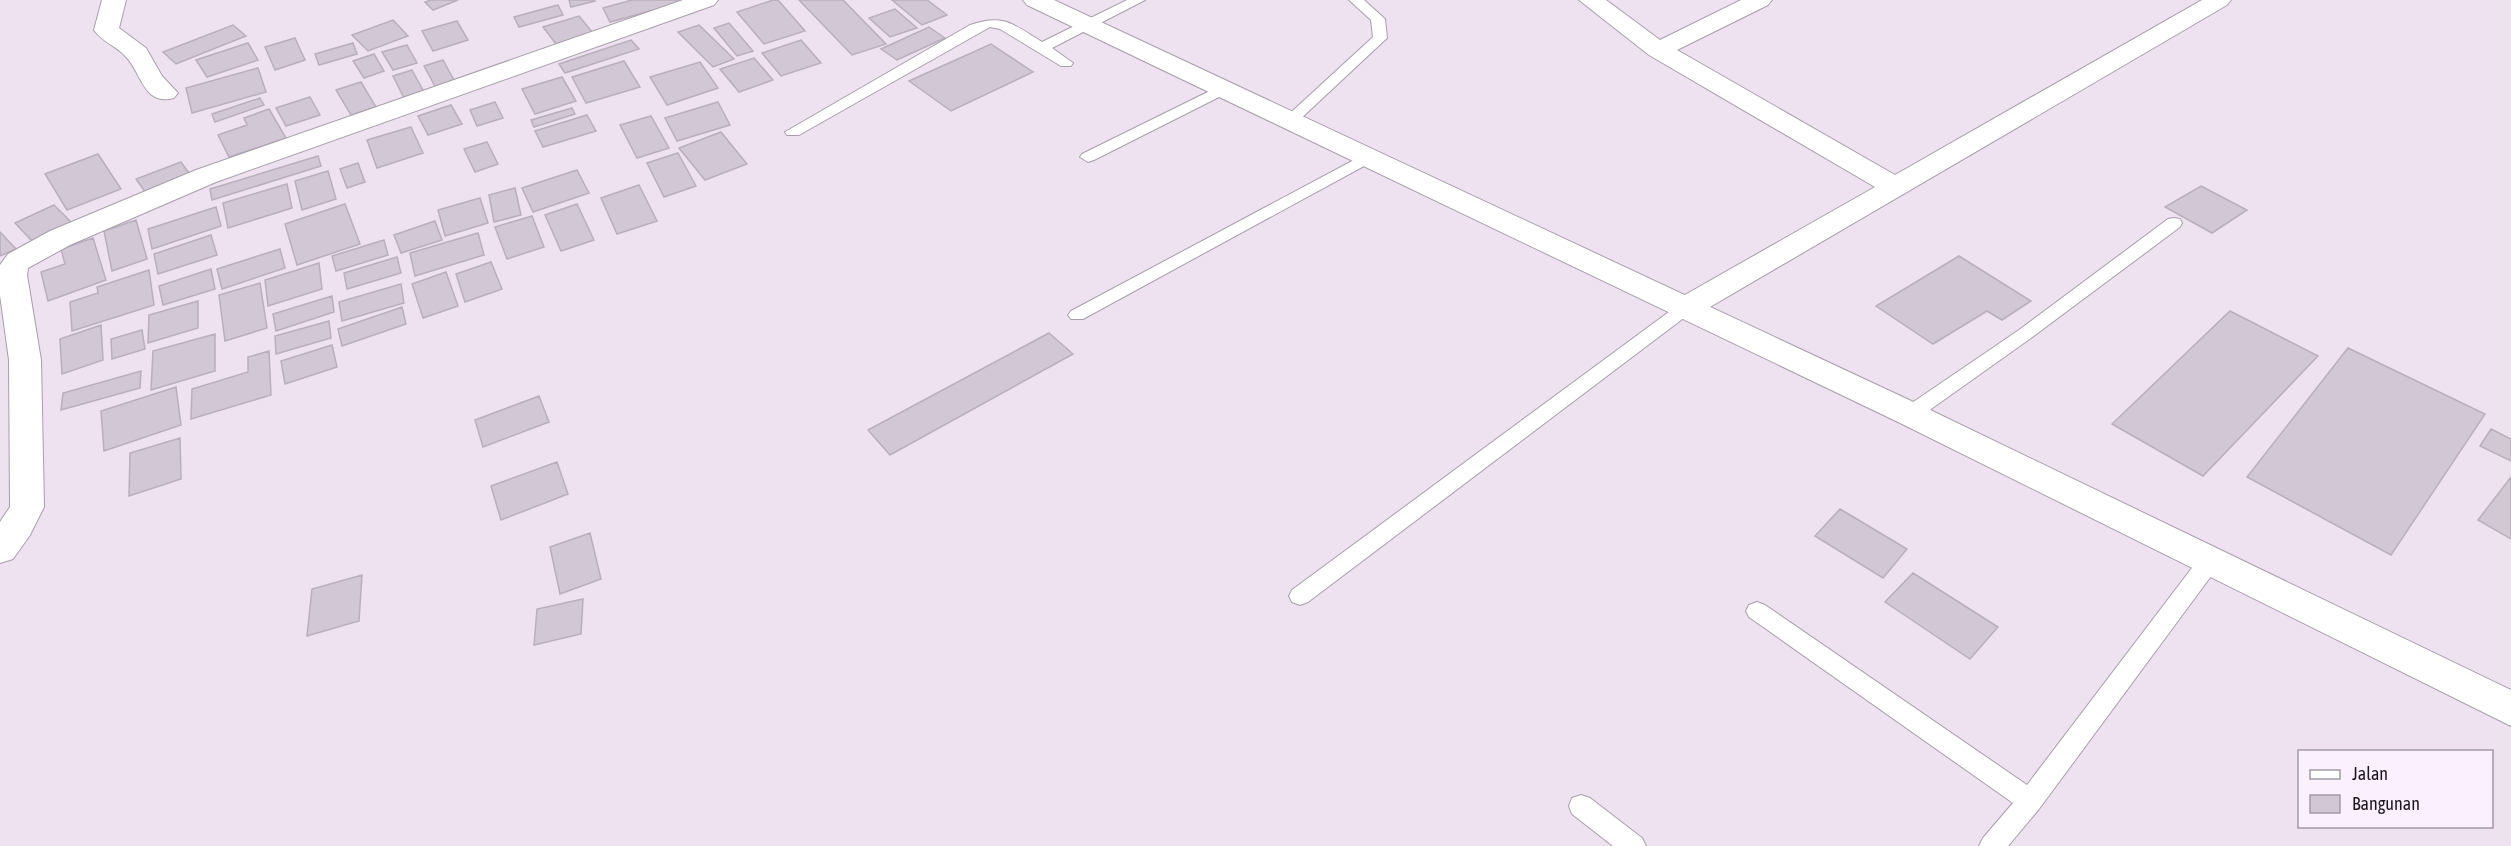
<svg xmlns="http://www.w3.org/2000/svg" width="2511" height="846" viewBox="0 0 2511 846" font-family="'Asap Condensed',sans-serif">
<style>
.building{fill:#d2c7d5;stroke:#b9aebc;stroke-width:1.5}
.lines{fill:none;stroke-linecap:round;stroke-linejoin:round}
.lane-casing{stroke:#a89dab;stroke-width:2}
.street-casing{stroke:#a89dab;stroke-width:2}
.secondary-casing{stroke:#a89dab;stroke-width:2}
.primary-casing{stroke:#a89dab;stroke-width:2}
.lane{fill:#fff;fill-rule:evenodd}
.street{fill:#fff;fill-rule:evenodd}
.secondary{fill:#fff;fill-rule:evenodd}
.primary{fill:#fff;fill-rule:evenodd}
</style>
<rect width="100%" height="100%" fill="#eee2f1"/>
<path class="building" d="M 431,0 L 458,0 L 433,10 L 425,2 Z
M 569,0 L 594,0 L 595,1 L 571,7 Z
M 632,0 L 681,0 L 683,2 L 610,22 L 603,8 Z
M 773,0 L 778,0 L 805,31 L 764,44 L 737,12 Z
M 799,0 L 843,0 L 886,44 L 852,55 Z
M 892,0 L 927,0 L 947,15 L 922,25 Z
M 558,5 L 563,15 L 519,27 L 514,17 Z
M 895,9 L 917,28 L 890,37 L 869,18 Z
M 579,16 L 592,32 L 556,44 L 543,27 Z
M 393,20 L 408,36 L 368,51 L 352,35 Z
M 457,21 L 468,40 L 433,51 L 422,31 Z
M 729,23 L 753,51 L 737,56 L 714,28 Z
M 233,25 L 246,36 L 176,64 L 163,52 Z
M 699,25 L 734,59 L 713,67 L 678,32 Z
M 929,27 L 945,38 L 897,60 L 881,49 Z
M 295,38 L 305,60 L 275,70 L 265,47 Z
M 631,40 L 639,49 L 565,73 L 559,64 Z
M 801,40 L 821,63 L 781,76 L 762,53 Z
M 248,43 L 258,60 L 207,77 L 196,60 Z
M 353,43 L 357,54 L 319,65 L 315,54 Z
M 991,44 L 1033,72 L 951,111 L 909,81 Z
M 407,45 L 417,63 L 393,70 L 382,52 Z
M 374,54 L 384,71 L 364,78 L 353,61 Z
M 754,58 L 773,80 L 739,92 L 720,69 Z
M 443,60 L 455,82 L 436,88 L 424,66 Z
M 624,61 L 640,87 L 586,103 L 572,77 Z
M 700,62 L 718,88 L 667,105 L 650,77 Z
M 258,68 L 266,92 L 192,113 L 186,88 Z
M 412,70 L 424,92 L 404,98 L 393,76 Z
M 562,77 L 576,101 L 535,114 L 522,89 Z
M 361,82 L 376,107 L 351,115 L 336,90 Z
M 310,97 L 320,115 L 286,126 L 276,108 Z
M 260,98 L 264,105 L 215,122 L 212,114 Z
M 495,102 L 503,118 L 477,126 L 470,110 Z
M 718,102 L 730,125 L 677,141 L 665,118 Z
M 451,105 L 462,124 L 428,135 L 418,116 Z
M 572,108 L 575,114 L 534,127 L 531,120 Z
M 269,109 L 286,138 L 229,157 L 218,135 L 247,125 L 244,118 Z
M 587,115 L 596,131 L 543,147 L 535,131 Z
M 651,116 L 669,148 L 637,158 L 620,125 Z
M 411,127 L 423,153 L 377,168 L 367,140 Z
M 721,132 L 747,164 L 705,180 L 679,148 Z
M 487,142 L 498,164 L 475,172 L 464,149 Z
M 678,153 L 696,186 L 664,197 L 647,163 Z
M 98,154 L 121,189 L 67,210 L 45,174 Z
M 318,156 L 321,166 L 212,200 L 210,189 Z
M 181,162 L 191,176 L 146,193 L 136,179 Z
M 358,163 L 365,182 L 347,188 L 340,169 Z
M 577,170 L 589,193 L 533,212 L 522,188 Z
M 328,171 L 336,199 L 302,210 L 295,181 Z
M 287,184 L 292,208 L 228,228 L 223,203 Z
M 639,185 L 657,221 L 617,234 L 601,198 Z
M 2201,186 L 2247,210 L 2212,233 L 2165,207 Z
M 515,188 L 521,215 L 494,222 L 489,195 Z
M 480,198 L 488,223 L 445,236 L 438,210 Z
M 345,204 L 360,244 L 297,265 L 285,224 Z
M 577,204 L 594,240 L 561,251 L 545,215 Z
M 54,205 L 72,223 L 32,241 L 15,223 Z
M 216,207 L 221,226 L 152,249 L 148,229 Z
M 532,216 L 544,247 L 507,259 L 495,227 Z
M 136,220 L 147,259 L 112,271 L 104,231 Z
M 435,221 L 442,240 L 401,253 L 394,235 Z
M 0,232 L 16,249 L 0,256 Z
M 478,233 L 484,255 L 415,276 L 410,253 Z
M 211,235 L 217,255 L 158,274 L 154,254 Z
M 93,238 L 106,280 L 48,301 L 41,272 L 65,264 L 61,249 Z
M 384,240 L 388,255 L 336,271 L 332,256 Z
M 280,249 L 285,268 L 222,289 L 217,269 Z
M 1959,256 L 2031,301 L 2002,320 L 1987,311 L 1933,344 L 1876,306 Z
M 397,257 L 401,273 L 347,289 L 344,273 Z
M 491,262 L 502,289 L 465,302 L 456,274 Z
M 319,263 L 322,289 L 268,306 L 265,280 Z
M 211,269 L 215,289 L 163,305 L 159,286 Z
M 149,270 L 154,305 L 72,331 L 70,302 L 98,293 L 97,287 Z
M 446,272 L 458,306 L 423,318 L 412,284 Z
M 260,283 L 267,328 L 225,341 L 219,295 Z
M 401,284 L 404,303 L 342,321 L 339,302 Z
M 332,296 L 334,312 L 276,331 L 273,314 Z
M 198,301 L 198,328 L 148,343 L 149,315 Z
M 402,307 L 406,324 L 342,346 L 338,329 Z
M 2230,311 L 2318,356 L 2203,476 L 2112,424 Z
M 329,321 L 331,338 L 276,354 L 275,336 Z
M 101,325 L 103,360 L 62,374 L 60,339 Z
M 142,330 L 145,349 L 112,359 L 111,339 Z
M 1049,333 L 1073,354 L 890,455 L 868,430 Z
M 215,334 L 215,371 L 151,390 L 153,351 Z
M 332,345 L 337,367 L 285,384 L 281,361 Z
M 2348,348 L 2485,414 L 2391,555 L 2247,477 Z
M 269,351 L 271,395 L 191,419 L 192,389 L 248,372 L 248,357 Z
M 141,371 L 140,388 L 61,410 L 63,393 Z
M 176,387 L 181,425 L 104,451 L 101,411 Z
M 539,396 L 549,422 L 483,447 L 475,420 Z
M 2491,429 L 2511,439 L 2511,461 L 2480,446 Z
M 180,438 L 181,479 L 129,496 L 130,453 Z
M 557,462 L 568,494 L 501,520 L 491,486 Z
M 2511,477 L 2511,539 L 2478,520 Z
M 1840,509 L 1907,549 L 1883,578 L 1815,536 Z
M 590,533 L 601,579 L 560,594 L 550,547 Z
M 1913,573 L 1998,627 L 1970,659 L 1885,602 Z
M 362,575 L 359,621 L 307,636 L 312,589 Z
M 583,599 L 581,634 L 534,645 L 537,609 Z"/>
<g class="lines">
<g class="lane-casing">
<path id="lane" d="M 1127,0 L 1145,0 L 1052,48 L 1073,63 L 1071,66 L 1061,66 L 1000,29 L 990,27 L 799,135 L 787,135 L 785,132 L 970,25 C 1004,13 1014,25 1042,42 Z
M 1349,0 L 1364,0 L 1385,19 L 1387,38 L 1296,123 L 1286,123 L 1283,120 L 1286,117 L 1373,37 L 1371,20 Z
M 1224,84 L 1232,89 L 1229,92 L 1094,160 L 1088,162 L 1080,157 L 1082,154 Z
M 1369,152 L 1375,154 L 1377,157 L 1375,160 L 1083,319 L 1071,319 L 1068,315 L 1071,311 Z
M 2174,218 L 2180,219 L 2182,223 L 2180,227 L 2031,338 L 1917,419 L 1910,421 L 1903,419 L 1900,414 L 1903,409 L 2019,330 L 2168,219 Z
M 1687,301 L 1693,303 L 1696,307 L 1693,311 L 1308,602 L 1300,605 L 1292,602 L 1289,596 L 1292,590 L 1681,303 Z
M 2209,553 L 2217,556 L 2220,562 L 2217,568 L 2039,809 L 2008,846 L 1979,846 L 1983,838 L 2013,803 L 1749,617 L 1746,611 L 1749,605 L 1757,602 L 1765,605 L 2027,785 L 2201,556 Z
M 1581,795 L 1590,798 L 1642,838 L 1646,846 L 1613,846 L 1572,814 L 1569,806 L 1572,798 Z"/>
</g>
<g class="street-casing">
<path id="street" d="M 102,0 L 126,0 L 119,28 L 146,48 L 162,76 L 178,93 L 174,98 C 143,106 142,73 126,57 C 117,46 102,42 94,30 Z
M 1579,0 L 1606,0 L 1660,40 L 1741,0 L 1772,0 L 1768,5 L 1677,50 L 1895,175 L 2202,0 L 2231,0 L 2227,5 L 1698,314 L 1687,317 L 1676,314 L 1672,307 L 1676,300 L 1875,187 L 1649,55 Z"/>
</g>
<g class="secondary-casing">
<path id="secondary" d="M 683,0 L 718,0 L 714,5 L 216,182 L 70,245 L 28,268 L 27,275 L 41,360 L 44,507 L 30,535 L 13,559 L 0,563 L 0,522 L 10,507 L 9,360 L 0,295 L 0,265 L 8,254 L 50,231 L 196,170 Z"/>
</g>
<g class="primary-casing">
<path id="primary" d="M 1023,0 L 1054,0 L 1922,406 L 2511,690 L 2511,726 L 1898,422 L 1027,5 Z"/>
</g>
<use href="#lane" class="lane"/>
<use href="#street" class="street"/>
<use href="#secondary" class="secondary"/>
<use href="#primary" class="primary"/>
</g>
<rect x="2298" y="750" width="195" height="78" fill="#fbf0fe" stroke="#a29aa4" stroke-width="1.5"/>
<rect x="2310" y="770" width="30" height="9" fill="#ffffff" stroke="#a29aa4" stroke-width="1.5"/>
<text x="2352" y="780" font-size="18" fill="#1c181d">Jalan</text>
<rect x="2310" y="795" width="30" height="18" fill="#d2c7d5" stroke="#a29aa4" stroke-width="1.5"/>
<text x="2352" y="810" font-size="18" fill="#1c181d">Bangunan</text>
</svg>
